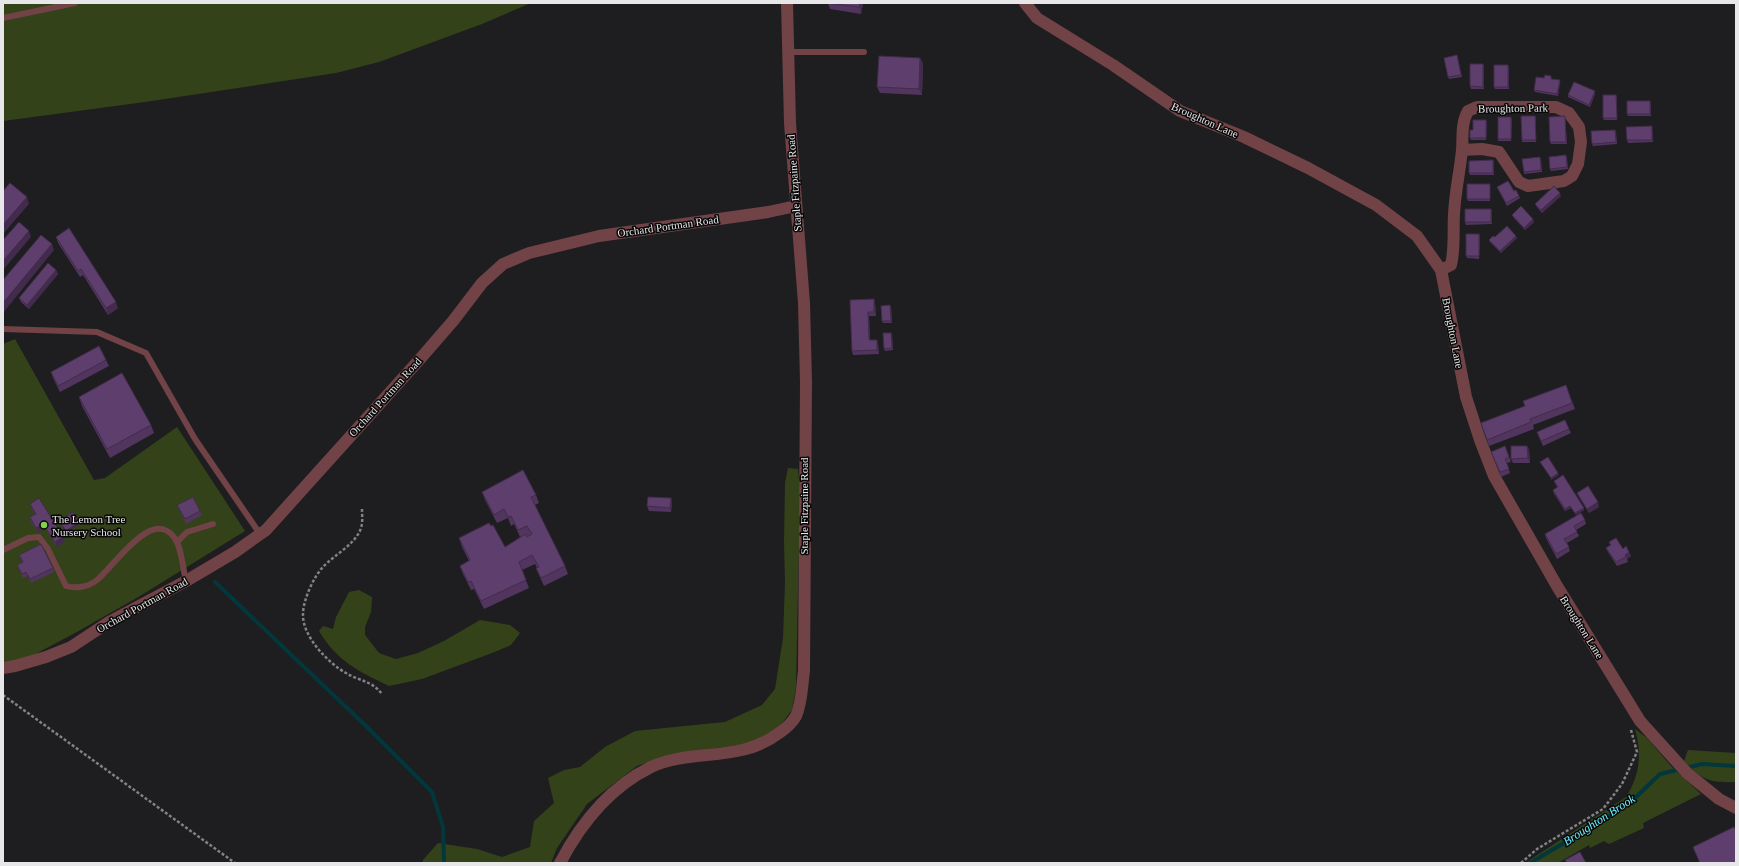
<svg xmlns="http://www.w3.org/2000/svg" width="1739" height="866" viewBox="0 0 1739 866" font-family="Georgia,serif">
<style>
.green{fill:#344219}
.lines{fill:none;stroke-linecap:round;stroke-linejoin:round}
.stream{stroke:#02373c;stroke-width:4}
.path{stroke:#828284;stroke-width:2.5;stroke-dasharray:3 2;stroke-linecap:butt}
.service{stroke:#714246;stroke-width:6}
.minor{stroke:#714246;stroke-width:12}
.tertiary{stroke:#714246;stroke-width:12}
.wall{fill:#51355e}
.shaded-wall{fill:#422b4c}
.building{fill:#5e3e6d;stroke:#422b4c}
.poi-dot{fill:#84d04e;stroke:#080809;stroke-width:1.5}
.labels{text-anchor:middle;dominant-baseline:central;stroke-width:3;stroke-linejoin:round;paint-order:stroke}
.street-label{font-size:11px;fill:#e7e6e8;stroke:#080809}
.poi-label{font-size:11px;fill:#e7e6e8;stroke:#080809;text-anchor:start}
.water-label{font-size:12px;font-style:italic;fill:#6eeffe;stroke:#080809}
</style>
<rect width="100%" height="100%" fill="#1e1e20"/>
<path class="green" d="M 3,3 L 531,3 L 482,24 L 379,62 L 336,73 L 145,102 L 3,121 Z
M 15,339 L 94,480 L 105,478 L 177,427 L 245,531 L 140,596 L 75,633 L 28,658 L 3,662 L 3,344 Z
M 788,468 L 798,469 L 800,492 L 796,687 L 792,710 L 782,723 L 763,739 L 739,745 L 673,754 L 637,766 L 587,804 L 557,848 L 551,863 L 423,863 L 423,860 L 438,843 L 477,849 L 502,857 L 530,847 L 534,821 L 554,803 L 548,778 L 564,770 L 580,767 L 605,747 L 635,731 L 725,722 L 762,705 L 775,689 L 783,638 L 785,583 L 784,542 L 785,483 Z
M 359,590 L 372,597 L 371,612 L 365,627 L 365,635 L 379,653 L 396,659 L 418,653 L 444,641 L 480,620 L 510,625 L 520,633 L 511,645 L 492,653 L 422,679 L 389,686 C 358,671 337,661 319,631 L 323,626 L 333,629 L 336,617 L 349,592 Z
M 1635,729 L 1647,738 L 1671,766 L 1701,794 L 1643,823 L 1644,828 L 1609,844 L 1604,841 L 1590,848 L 1589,845 L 1558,863 L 1525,863 L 1626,797 C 1640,775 1642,754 1635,729 Z
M 1688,750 L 1736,753 L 1736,782 C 1710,783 1702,780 1684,761 Z"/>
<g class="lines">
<path class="stream" d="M 215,582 L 367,727 L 432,792 L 443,827 L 444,863
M 1530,863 L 1613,814 L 1633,800 L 1660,774 L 1702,764 L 1736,766"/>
<path class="path" d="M 362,509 C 362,515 363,522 361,528 C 356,544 334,555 323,567 C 314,576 303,600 303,614 C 302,636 328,663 346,673 C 361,682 371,680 382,694
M 3,695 L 235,863
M 1521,863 L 1537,849 L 1603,809 L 1622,784 L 1637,752 L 1631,730"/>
<path class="service" d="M 3,18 L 75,3
M 788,52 L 864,52
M 3,329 L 97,332 L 146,353 L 195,439 L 260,534
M 177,542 L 187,532 L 213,524
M 3,550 L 28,538 L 39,537 L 48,549 L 66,586 C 76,589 88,587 97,580 C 113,568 155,501 177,542 C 182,553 183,569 186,581"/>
<path class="minor" d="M 1025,3 L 1037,18 L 1113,65 L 1180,111 L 1244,137 L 1308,168 L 1376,205 L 1417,236 L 1441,270 L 1466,397 L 1480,440 L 1494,476 L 1557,586 L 1640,721 L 1687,773 L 1719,799 L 1736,808
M 1441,270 L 1451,265 C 1455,248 1453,231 1454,214 C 1455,192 1460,171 1462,150 C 1463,137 1461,123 1468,111 L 1477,107 L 1556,107 L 1569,113 L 1579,127 L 1581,142 L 1578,164 L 1572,176 L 1564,181 L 1528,186 L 1519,182 L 1499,152 L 1482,149 L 1462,150
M 3,668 L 15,666 L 46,657 L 71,647 L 109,622 L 186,581 L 235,552 L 266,530 L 420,359 L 453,321 L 482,283 L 503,264 L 529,253 L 599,236 L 768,212 L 796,206"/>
<path class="tertiary" d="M 560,863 C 581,823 610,787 651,767 C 693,748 740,763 779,733 C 785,729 792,723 796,716 C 802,703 802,685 804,671 L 806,382 L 804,303 L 790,123 L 787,3"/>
</g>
<path class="wall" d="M 828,3 L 863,3 L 861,14 L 830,9 Z
M 1457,55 L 1462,77 L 1449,79 L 1448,77 Z
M 920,58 L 923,64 L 922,95 L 880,93 L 877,87 Z
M 1484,66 L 1484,89 L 1471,89 L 1470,86 Z
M 1509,67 L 1509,89 L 1495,89 L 1494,87 Z
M 1544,78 L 1552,78 L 1552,79 L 1560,82 L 1558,96 L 1535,92 L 1534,90 Z
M 1595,94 L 1590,107 L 1568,97 L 1568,95 Z
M 1617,97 L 1617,120 L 1604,120 L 1603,118 Z
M 1651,103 L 1651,116 L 1628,116 L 1627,114 Z
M 1535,116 L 1536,118 L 1536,142 L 1522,142 L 1522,140 Z
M 1565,118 L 1567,144 L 1551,144 L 1550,142 Z
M 1512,119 L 1511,141 L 1498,141 L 1498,139 Z
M 1486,120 L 1487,122 L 1486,140 L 1471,140 L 1470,138 L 1473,130 Z
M 1652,126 L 1652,128 L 1653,142 L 1628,143 L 1627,140 Z
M 1615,130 L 1616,132 L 1617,144 L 1593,146 L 1592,144 Z
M 1567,157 L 1568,169 L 1551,171 L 1550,169 Z
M 1493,160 L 1494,163 L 1494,175 L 1470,175 L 1469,173 Z
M 1541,160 L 1542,172 L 1524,174 L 1524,172 Z
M 1490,187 L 1490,201 L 1468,201 L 1467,199 Z
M 1497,187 L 1514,191 L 1519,196 L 1520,198 L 1507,206 Z
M 1561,196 L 1542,213 L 1536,206 L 1535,204 Z
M 1492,211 L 1492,224 L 1466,225 L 1465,222 Z
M 1512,215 L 1534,222 L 1525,230 L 1513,217 Z
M 1480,236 L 1479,259 L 1467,258 L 1466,256 Z
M 56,237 L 118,308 L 108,315 L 83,275 L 80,277 L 58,243 Z
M 1495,237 L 1517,238 L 1501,253 L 1490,242 L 1489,240 Z
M 56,270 L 58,274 L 29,309 L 21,302 L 19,298 Z
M 850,300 L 875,303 L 876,316 L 869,316 L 870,340 L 878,344 L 879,354 L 853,355 L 852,351 Z
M 891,307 L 892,323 L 883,323 L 882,321 Z
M 891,333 L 892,335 L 893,350 L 885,351 L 884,349 Z
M 106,360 L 109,366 L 60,392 L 53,378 L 51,372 Z
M 1566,385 L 1575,409 L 1533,425 L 1534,429 L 1489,446 L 1481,423 L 1525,406 Z
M 79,397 L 151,425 L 154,433 L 110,458 L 82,406 Z
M 1569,429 L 1571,433 L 1543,446 L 1537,432 Z
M 1505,446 L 1511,462 L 1507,463 L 1510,473 L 1501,477 L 1491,452 Z
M 1527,446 L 1529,450 L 1530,463 L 1513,463 L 1511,459 Z
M 1554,481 L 1584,508 L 1584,510 L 1576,515 L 1571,508 L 1565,511 L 1553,492 L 1553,490 L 1557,487 Z
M 482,492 L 536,495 L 539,503 L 535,505 L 565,566 L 568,574 L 544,586 L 536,568 L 537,568 L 535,564 L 522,570 L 529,588 L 484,609 L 474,589 L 471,590 L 463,574 L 460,566 L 469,561 L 462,547 L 459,538 L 505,547 L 520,537 L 514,524 L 511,526 L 508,518 L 497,523 L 485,500 Z
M 1577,493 L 1599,507 L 1589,513 L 1579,497 Z
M 671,498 L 672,503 L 671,512 L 649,511 L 647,506 Z
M 30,504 L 65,542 L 57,547 L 45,528 L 38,532 L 31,522 L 30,517 L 35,514 L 31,508 Z
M 177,505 L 200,511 L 202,515 L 186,524 Z
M 1585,520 L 1586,524 L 1576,530 L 1579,536 L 1567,543 L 1570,551 L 1557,559 L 1546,538 L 1545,534 Z
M 1609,542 L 1629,552 L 1631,556 L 1627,559 L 1628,562 L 1617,566 L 1608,552 L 1606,548 L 1610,545 Z
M 19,555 L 53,568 L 54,572 L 31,583 L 28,576 L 23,578 L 19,569 L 17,565 L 22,562 Z
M 1693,847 L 1736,863 L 1700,863 Z"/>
<path class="shaded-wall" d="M 860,3 L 863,3 L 861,14 L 859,7 Z
M 920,58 L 923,64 L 922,95 L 919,89 Z
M 1483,64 L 1484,66 L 1484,89 L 1483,87 Z
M 1508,65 L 1509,67 L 1509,89 L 1508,87 Z
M 1560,80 L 1560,82 L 1558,96 L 1557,94 Z
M 1595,91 L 1595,94 L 1590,107 L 1589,105 Z
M 1616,95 L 1617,97 L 1617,120 L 1617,118 Z
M 1650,101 L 1651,103 L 1651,116 L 1650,114 Z
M 1535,116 L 1536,118 L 1536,142 L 1536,140 Z
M 1565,116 L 1565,118 L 1567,144 L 1566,142 Z
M 1511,117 L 1512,119 L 1511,141 Z
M 1486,120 L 1487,122 L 1486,140 Z
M 1652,126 L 1652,128 L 1653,142 L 1652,140 Z
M 1493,160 L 1494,163 L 1494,175 L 1493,173 Z
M 1560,193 L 1561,196 L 1542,213 L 1541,210 Z
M 27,197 L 29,204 L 3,234 L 3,225 Z
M 1491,209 L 1492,211 L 1492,224 L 1491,222 Z
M 1533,219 L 1534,222 L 1525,230 L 1524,228 Z
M 29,231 L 31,237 L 3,270 L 3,261 Z
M 1479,234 L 1480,236 L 1479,259 Z
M 1516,236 L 1517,238 L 1501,253 L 1500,251 Z
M 52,244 L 54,250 L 3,313 L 3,303 Z
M 56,270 L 58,274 L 29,309 L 27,305 Z
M 874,299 L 875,303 L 876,316 L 874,312 Z
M 116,302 L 118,308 L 108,315 L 106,308 Z
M 890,305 L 891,307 L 892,323 L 891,321 Z
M 868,312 L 869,316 L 870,344 L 869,340 Z
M 891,333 L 892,335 L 893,350 L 892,348 Z
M 877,340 L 878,344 L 879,354 L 877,350 Z
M 1527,446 L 1529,450 L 1530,463 L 1528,458 Z
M 1558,473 L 1559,475 L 1551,480 L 1551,478 Z
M 671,498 L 672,503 L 671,512 L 670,508 Z
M 1598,502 L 1599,507 L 1589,513 L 1587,509 Z
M 1570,506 L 1571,508 L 1565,511 L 1565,509 Z
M 1584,508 L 1584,510 L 1576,515 L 1575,513 Z
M 79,522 L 80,524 L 66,533 L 66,531 Z
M 43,524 L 45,528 L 38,532 L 36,528 Z
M 63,537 L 65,542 L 57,547 L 55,542 Z
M 1629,552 L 1631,556 L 1627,559 L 1625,555 Z"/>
<path class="building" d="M 828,3 L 860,3 L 859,7 Z
M 1457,55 L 1461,75 L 1448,77 L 1444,58 Z
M 879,56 L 920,58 L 919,89 L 877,87 Z
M 1470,64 L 1483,64 L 1483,87 L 1470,86 Z
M 1494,65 L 1508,65 L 1508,87 L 1494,87 Z
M 1545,75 L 1551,76 L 1551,79 L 1560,80 L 1557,94 L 1534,90 L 1536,77 L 1544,78 Z
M 1574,82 L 1595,91 L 1589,105 L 1568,95 Z
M 1603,95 L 1616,95 L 1617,118 L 1603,118 Z
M 1627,101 L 1650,101 L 1650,114 L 1627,114 Z
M 1521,116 L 1535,116 L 1536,140 L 1522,140 Z
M 1565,116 L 1566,142 L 1550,142 L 1549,117 Z
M 1498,117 L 1511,117 L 1511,139 L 1498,139 Z
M 1473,120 L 1486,120 L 1486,138 L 1470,138 L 1470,130 L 1473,130 Z
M 1652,126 L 1652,140 L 1627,140 L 1626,127 Z
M 1615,130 L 1616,142 L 1592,144 L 1591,131 Z
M 1566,155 L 1567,167 L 1550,169 L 1549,157 Z
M 1540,157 L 1541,170 L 1524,172 L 1522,159 Z
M 1493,160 L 1493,173 L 1469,173 L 1469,161 Z
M 1508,181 L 1514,191 L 1516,190 L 1519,196 L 1506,203 L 1497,187 Z
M 10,183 L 27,197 L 3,225 L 3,191 Z
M 1467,184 L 1490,184 L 1490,199 L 1467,199 Z
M 1554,186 L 1560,193 L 1541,210 L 1535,204 Z
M 1521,206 L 1533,219 L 1524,228 L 1512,215 Z
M 1465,209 L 1491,209 L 1491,222 L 1465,222 Z
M 19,222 L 29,231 L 3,261 L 3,240 Z
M 1507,226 L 1516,236 L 1500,251 L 1489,240 L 1493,236 L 1495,237 Z
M 69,228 L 116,302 L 106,308 L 81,269 L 78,271 L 56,237 Z
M 1466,234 L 1479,234 L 1479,256 L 1466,256 Z
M 41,235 L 52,244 L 3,303 L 3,280 Z
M 48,263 L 56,270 L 27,305 L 19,298 Z
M 874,299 L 874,312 L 868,312 L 869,340 L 877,340 L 877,350 L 852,351 L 850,300 Z
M 890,305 L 891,321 L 882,321 L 881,306 Z
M 883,333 L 891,333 L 892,348 L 884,349 Z
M 99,346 L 106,360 L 58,386 L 51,372 Z
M 122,373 L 151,425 L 107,449 L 79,397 Z
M 1566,385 L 1572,403 L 1530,419 L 1531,422 L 1487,440 L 1481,423 L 1525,406 L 1523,401 Z
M 1565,420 L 1569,429 L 1541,441 L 1537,432 Z
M 1505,446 L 1509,457 L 1505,459 L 1509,469 L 1500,472 L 1491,452 Z
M 1511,446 L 1527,446 L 1528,458 L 1511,459 Z
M 1548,457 L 1558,473 L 1551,478 L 1540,462 Z
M 523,470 L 536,495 L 531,497 L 565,566 L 541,578 L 536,568 L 539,567 L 532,555 L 519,562 L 526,580 L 481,601 L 471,581 L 468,582 L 460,566 L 470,560 L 459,538 L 489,523 L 491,526 L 493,525 L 505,547 L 526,534 L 527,537 L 532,534 L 527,526 L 518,530 L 511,516 L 508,517 L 504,509 L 494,515 L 482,492 Z
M 1563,475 L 1584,508 L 1575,513 L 1570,506 L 1565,509 L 1553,490 L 1558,487 L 1554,481 Z
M 1588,486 L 1598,502 L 1587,509 L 1577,493 Z
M 193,497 L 200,511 L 185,519 L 177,505 Z
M 648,497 L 671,498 L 670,508 L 647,506 Z
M 39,498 L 63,537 L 55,542 L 43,524 L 36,528 L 30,517 L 36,514 L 30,504 Z
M 73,512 L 79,522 L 66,531 L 59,521 Z
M 1581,513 L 1585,520 L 1574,526 L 1577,532 L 1564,539 L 1569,547 L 1556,554 L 1545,534 Z
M 1616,538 L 1623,549 L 1626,546 L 1629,552 L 1625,555 L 1626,557 L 1616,562 L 1606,548 L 1611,545 L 1609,542 Z
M 41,544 L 53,568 L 30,579 L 26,572 L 22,574 L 17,565 L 23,562 L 19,555 Z
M 1734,827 L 1736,831 L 1736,863 L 1700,863 L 1693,847 Z
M 1580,852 L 1586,863 L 1567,863 L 1565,860 Z"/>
<circle class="poi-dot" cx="44" cy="525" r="4"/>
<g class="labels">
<g class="street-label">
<text transform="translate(1513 108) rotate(-1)">Broughton Park</text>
<text transform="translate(1205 120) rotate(24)">Broughton Lane</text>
<text transform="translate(794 183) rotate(-94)">Staple Fitzpaine Road</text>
<text transform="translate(668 226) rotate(-8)">Orchard Portman Road</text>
<text transform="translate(1453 333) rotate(79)">Broughton Lane</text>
<text transform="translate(385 397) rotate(-48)">Orchard Portman Road</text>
<text transform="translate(804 506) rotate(-90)">Staple Fitzpaine Road</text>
<text transform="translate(142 605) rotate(-29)">Orchard Portman Road</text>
<text transform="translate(1582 627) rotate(58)">Broughton Lane</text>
</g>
<g class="poi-label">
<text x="52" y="519">The Lemon Tree<tspan x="52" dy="13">Nursery School</tspan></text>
</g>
<g class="water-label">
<text transform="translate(1599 820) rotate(-33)">Broughton Brook</text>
</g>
</g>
<rect width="1739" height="866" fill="none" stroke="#e7e6e8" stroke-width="8"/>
</svg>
